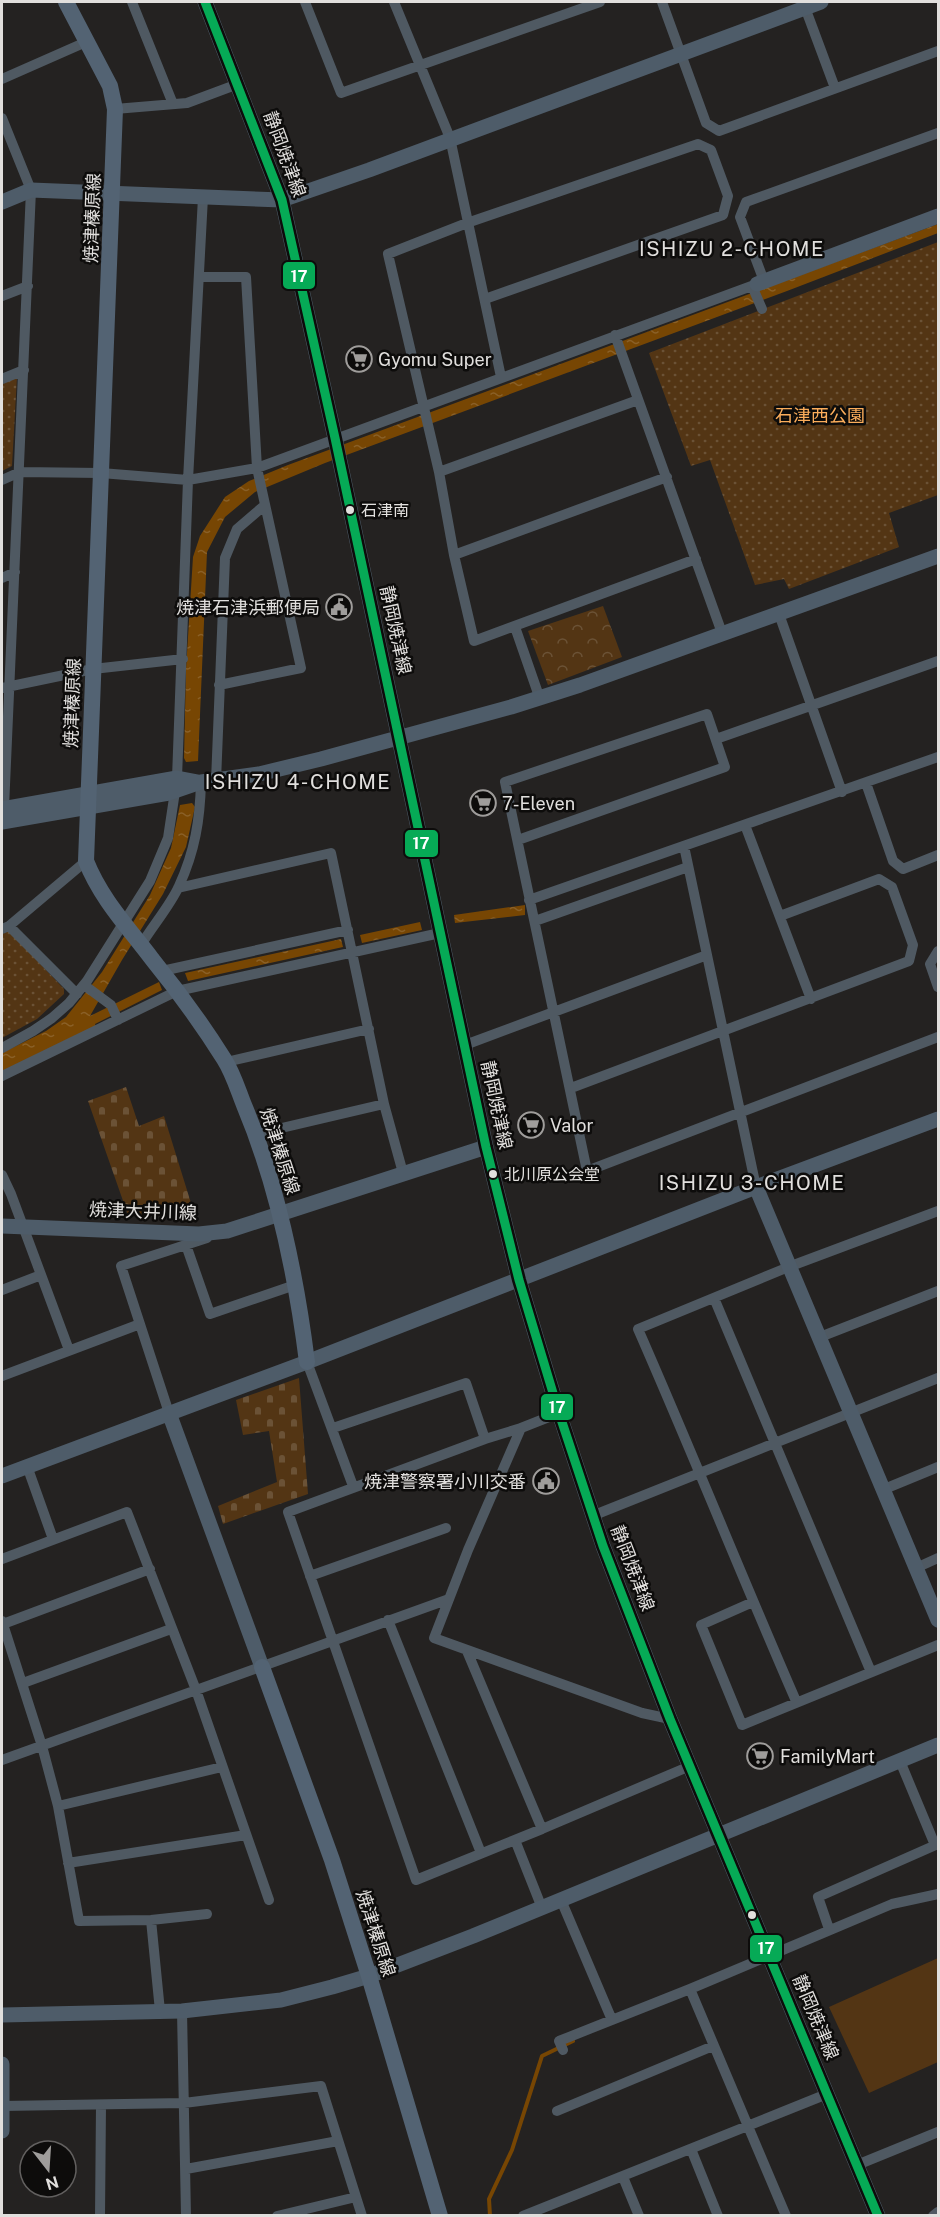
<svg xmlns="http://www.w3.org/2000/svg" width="940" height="2217" viewBox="0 0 940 2217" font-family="'Public Sans','Noto Sans JP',sans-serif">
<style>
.grass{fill:url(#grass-dots)}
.forest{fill:url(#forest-crowns)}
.cemetery{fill:url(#cemetery-stones)}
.pitch{fill:#533514}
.water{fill:url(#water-ripples)}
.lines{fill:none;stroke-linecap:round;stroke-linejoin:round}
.stream{stroke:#774603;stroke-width:4}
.street{stroke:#4f5962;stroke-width:10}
.secondary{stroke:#4e5c69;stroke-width:15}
.primary{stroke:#536373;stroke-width:16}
.bus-1-casing{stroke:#0d0c0b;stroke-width:14}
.bus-1{stroke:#06aa56;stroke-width:9}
.bus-dot{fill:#e1dfdd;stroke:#0d0c0b;stroke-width:2}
.labels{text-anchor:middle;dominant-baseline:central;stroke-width:5;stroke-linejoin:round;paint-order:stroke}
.bus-label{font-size:16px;fill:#e1dfdd;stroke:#0d0c0b;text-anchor:start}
.street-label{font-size:18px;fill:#e1dfdd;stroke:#0d0c0b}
.poi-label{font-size:18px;fill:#e1dfdd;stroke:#0d0c0b;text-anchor:start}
.park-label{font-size:18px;fill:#fbad5b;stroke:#0d0c0b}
.neighbourhood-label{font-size:20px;letter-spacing:1.5px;fill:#e1dfdd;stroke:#0d0c0b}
.line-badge{stroke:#0d0c0b;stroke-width:2}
.badge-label{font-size:16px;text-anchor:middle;font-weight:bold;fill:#fff}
</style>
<defs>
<pattern id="grass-dots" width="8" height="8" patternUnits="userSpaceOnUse" patternTransform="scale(1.5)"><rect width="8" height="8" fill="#533514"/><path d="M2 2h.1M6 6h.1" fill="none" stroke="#6b5236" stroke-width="1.8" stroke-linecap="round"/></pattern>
<pattern id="forest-crowns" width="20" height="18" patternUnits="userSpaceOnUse" patternTransform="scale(1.5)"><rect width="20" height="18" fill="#533514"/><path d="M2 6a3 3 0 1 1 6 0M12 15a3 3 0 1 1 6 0" fill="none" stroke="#6b5236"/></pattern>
<pattern id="cemetery-stones" width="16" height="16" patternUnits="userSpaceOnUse" patternTransform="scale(1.5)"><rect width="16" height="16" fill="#533514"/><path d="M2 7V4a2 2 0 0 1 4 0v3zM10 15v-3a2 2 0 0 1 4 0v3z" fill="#6b5236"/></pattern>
<pattern id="water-ripples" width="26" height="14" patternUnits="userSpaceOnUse" patternTransform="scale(1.5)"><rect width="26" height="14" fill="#774603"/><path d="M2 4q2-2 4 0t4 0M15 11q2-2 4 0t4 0" fill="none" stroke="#8a6027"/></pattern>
</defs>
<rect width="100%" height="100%" fill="#242221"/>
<path class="grass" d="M 938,242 L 938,495 L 889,513 L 899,547 L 789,589 L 784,579 L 755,585 L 710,460 L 691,466 L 649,353 Z
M 17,377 L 12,466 L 2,471 L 2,384 Z
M 9,931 L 64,989 L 64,994 L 37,1019 L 2,1038 L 2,934 Z"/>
<path class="forest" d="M 603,606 L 622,657 L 548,685 L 528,631 Z"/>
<path class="cemetery" d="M 126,1087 L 139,1126 L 164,1116 L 195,1216 L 128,1215 L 88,1101 Z
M 299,1378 L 308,1494 L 223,1524 L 218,1506 L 277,1482 L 269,1431 L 243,1435 L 236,1400 Z"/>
<path class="pitch" d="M 938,1958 L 938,2062 L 869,2093 L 829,2007 Z"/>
<path class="water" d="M 938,224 L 938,233 L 787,291 L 325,463 L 255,492 L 225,517 L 207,552 L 198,761 L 186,762 L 184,758 L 186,669 L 193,557 L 200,536 L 225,497 L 249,481 L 288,465 Z
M 192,803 L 195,807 L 186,847 L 163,894 L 122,960 L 90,1016 L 159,982 L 162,990 L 95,1024 L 96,1027 L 2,1072 L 2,1053 L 46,1031 L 66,1017 L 102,972 L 150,895 L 171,848 L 180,805 Z
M 525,905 L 525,915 L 455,923 L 454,915 Z
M 420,922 L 422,930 L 362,943 L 360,935 Z
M 341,939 L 343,947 L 188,981 L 185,973 Z"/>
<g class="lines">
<path class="stream" d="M 490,2216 L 489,2199 L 512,2150 L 542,2056 L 573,2041"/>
<path class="street" d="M 132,2 L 173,104
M 305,2 L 341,93 L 600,2
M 394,2 L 450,138 L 501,377
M 662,2 L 706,123 L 719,131 L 938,51
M 803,2 L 835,88
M 2,79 L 86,42
M 115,109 L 187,103 L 238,84
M 2,118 L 31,190 L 4,808
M 199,277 L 246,277 L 257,468 L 301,668 L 219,685
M 764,281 L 740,217 L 746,202 L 938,133
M 752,286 L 762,309
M 2,296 L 28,286
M 485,299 L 723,215 L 728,196 L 711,150 L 698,144 L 467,223 L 388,254 L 439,472 L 454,555 L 474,641 L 696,559
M 615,335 L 722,633
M 2,379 L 24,370
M 439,472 L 638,400
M 2,480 L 20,472 L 101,473 L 188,480 L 257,468 L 757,284
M 454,555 L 667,477
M 2,578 L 15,572
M 779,614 L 842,792
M 515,627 L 540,699
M 2,688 L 93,669 L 183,659
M 716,739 L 938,661
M 216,781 L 225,558 L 237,529 L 265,505
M 866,783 L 893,861 L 903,869 L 938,855
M 745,825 L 811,999
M 518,840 L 725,767 L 707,714 L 505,782 L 587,1171 L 938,1037
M 684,846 L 756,1187
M 178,888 L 331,853 L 384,1104 L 403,1173
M 529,900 L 938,757
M 535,921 L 688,867
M 9,926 L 77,994
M 2,929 L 9,926 L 86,861
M 141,945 C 153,925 170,906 179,886 C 195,851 200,820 201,782
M 938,951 L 930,964 L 938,987
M 162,971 L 348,930
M 84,985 L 111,1005 L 118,1020
M 465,1045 L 707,955
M 2,1048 L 33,1031 L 52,1018 L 69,1003 L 87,981 L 150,881 L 168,838 L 177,778 L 188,480 L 203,197
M 226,1062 L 369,1029
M 2,1076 L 177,991 L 440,933
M 571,1088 L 909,961 L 913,945 L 892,887 L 879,879 L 780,916
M 256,1134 L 384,1104
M 2,1175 L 11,1194 L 69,1350
M 186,1245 L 210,1314 L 295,1285
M 2,1290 L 41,1275
M 714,1298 L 871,1672
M 820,1337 L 938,1291
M 307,1362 L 353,1486
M 2,1376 L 140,1324
M 169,1413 L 121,1266 L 207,1238
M 559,1413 L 521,1428 L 468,1550 L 434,1638 L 642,1713 L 670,1719
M 333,1428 L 466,1383 L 485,1439
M 521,1428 L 485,1439 L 288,1512 L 416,1880 L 542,1829
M 27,1466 L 53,1539
M 882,1490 L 938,1467
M 592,1516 L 938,1378
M 2,1559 L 127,1512 L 196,1690 L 269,1900
M 916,1568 L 938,1558
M 310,1576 L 446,1528
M 753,1602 L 701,1625 L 742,1725 L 938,1645
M 388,1620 L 481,1853
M 2,1621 L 42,1746 L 58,1806 L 79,1921 L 151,1920 L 207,1914
M 3,1624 L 150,1569
M 467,1651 L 542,1829 L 690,1766
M 23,1683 L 171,1629
M 796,1701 C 742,1577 692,1452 638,1329 L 791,1266 L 938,1211
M 2,1760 L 449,1599
M 900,1761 L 935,1845
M 58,1806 L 222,1767
M 515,1840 L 542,1908
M 68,1863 L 246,1835
M 561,1900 L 612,2020
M 151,1920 L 160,2011
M 829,1929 L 818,1897 L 938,1844
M 690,1989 L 786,2216
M 182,2011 L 186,2216
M 563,2050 L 559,2041 L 690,1989 L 892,1904 L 938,1894
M 3,2106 L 184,2103 L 321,2086 L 362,2216
M 557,2111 L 713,2046
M 691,2149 L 718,2216
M 857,2165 L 938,2132
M 186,2169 L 338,2141
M 623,2177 L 639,2216
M 100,2216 L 101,2105
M 277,2216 L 356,2197
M 523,2216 L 827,2094
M 933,2216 L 938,2212"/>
<path class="secondary" d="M 205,2 L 282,200 L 335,438 L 486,1147 L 519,1280 L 559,1413 L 603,1546 L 670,1719 L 878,2216
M 2,202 L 31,190 L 282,200 L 369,170 L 821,2
M 757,284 L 938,216
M 2,809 L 177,778 L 198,782
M 2,822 L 169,793 L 201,782 L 259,774 L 321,759 L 511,707 L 580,685 L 938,556
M 756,1187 L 938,1620
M 2,1226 L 199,1234 L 227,1231 L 486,1147
M 169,1413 L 262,1667
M 2,1476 L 307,1362 L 756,1187 L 938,1119
M 2,2015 L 182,2011 L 281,2000 L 332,1987 L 369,1976 L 473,1936 L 938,1745
M 2,2064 L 2,2131"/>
<path class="primary" d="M 66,2 L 110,86 L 115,109 L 86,861 C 101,899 128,927 152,959 C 178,991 202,1024 224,1059 C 233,1073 238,1090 244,1105 C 278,1186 296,1275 307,1362
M 262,1667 L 332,1860 L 369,1976 L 440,2216"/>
<g class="bus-1-casing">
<path id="bus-1" d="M 205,2 L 282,200 L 335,438 L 486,1147 L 519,1280 L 559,1413 L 603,1546 L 670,1719 L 878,2216"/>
</g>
<use href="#bus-1" class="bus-1"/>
</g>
<defs>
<g id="supermarket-ring" transform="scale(1.35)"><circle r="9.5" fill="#0d0c0b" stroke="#9f9d9b" stroke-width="1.5"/><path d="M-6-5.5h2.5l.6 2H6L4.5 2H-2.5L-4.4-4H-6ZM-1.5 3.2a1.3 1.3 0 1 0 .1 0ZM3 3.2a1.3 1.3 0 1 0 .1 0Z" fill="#9f9d9b"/></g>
<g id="civic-ring" transform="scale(1.35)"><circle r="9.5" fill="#0d0c0b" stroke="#9f9d9b" stroke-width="1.5"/><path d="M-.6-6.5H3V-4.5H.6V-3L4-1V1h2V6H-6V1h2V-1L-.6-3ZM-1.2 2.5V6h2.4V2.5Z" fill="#9f9d9b"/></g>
</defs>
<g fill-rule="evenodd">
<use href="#supermarket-ring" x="359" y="359"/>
<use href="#civic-ring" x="339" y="607"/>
<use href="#supermarket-ring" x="483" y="803"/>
<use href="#supermarket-ring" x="531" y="1125"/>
<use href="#civic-ring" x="546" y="1481"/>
<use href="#supermarket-ring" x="760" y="1756"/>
</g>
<g class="bus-dot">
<circle cx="350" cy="510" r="5"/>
<circle cx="493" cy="1174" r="5"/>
<circle cx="752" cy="1915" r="5"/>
</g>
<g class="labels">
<g class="bus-label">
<text x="361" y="510">石津南</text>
<text x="504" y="1174">北川原公会堂</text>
</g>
<g class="street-label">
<text transform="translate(285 154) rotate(70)">静岡焼津線</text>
<text transform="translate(92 218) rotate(-88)">焼津榛原線</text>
<text transform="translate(396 630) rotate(78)">静岡焼津線</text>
<text transform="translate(72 703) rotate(-88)">焼津榛原線</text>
<text transform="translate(497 1105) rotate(78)">静岡焼津線</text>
<text transform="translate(280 1151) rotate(72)">焼津榛原線</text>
<text transform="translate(143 1211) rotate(2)">焼津大井川線</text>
<text transform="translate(633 1568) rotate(69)">静岡焼津線</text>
<text transform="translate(376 1933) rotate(72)">焼津榛原線</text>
<text transform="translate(816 2017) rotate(67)">静岡焼津線</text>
</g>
<g class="poi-label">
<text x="378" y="359">Gyomu Super</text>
<text x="320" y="607" text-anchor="end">焼津石津浜郵便局</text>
<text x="502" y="803">7-Eleven</text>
<text x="550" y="1125">Valor</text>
<text x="526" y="1481" text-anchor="end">焼津警察署小川交番</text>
<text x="780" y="1756">FamilyMart</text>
</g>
<g class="park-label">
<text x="820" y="415">石津西公園</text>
</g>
<g class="neighbourhood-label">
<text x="732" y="249">ISHIZU 2-CHOME</text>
<text x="298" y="782">ISHIZU 4-CHOME</text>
<text x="752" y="1183">ISHIZU 3-CHOME</text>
</g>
</g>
<g class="line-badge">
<rect x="282" y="261" width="34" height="29" rx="6" fill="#06aa56"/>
<rect x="404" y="829" width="35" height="29" rx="6" fill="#06aa56"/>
<rect x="540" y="1393" width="34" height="28" rx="6" fill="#06aa56"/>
<rect x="749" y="1934" width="34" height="29" rx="6" fill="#06aa56"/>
</g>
<g class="badge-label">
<text x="299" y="282">17</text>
<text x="421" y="849">17</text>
<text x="557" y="1413">17</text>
<text x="766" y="1954">17</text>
</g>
<rect width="940" height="2217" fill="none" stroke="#e1dfdd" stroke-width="6"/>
<g transform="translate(48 2169) rotate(163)"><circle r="28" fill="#0d0c0b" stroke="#62605f" stroke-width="1.5"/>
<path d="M0-4.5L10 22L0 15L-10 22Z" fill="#9f9d9b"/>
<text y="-9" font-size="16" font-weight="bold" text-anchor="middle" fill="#e1dfdd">N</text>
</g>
</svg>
